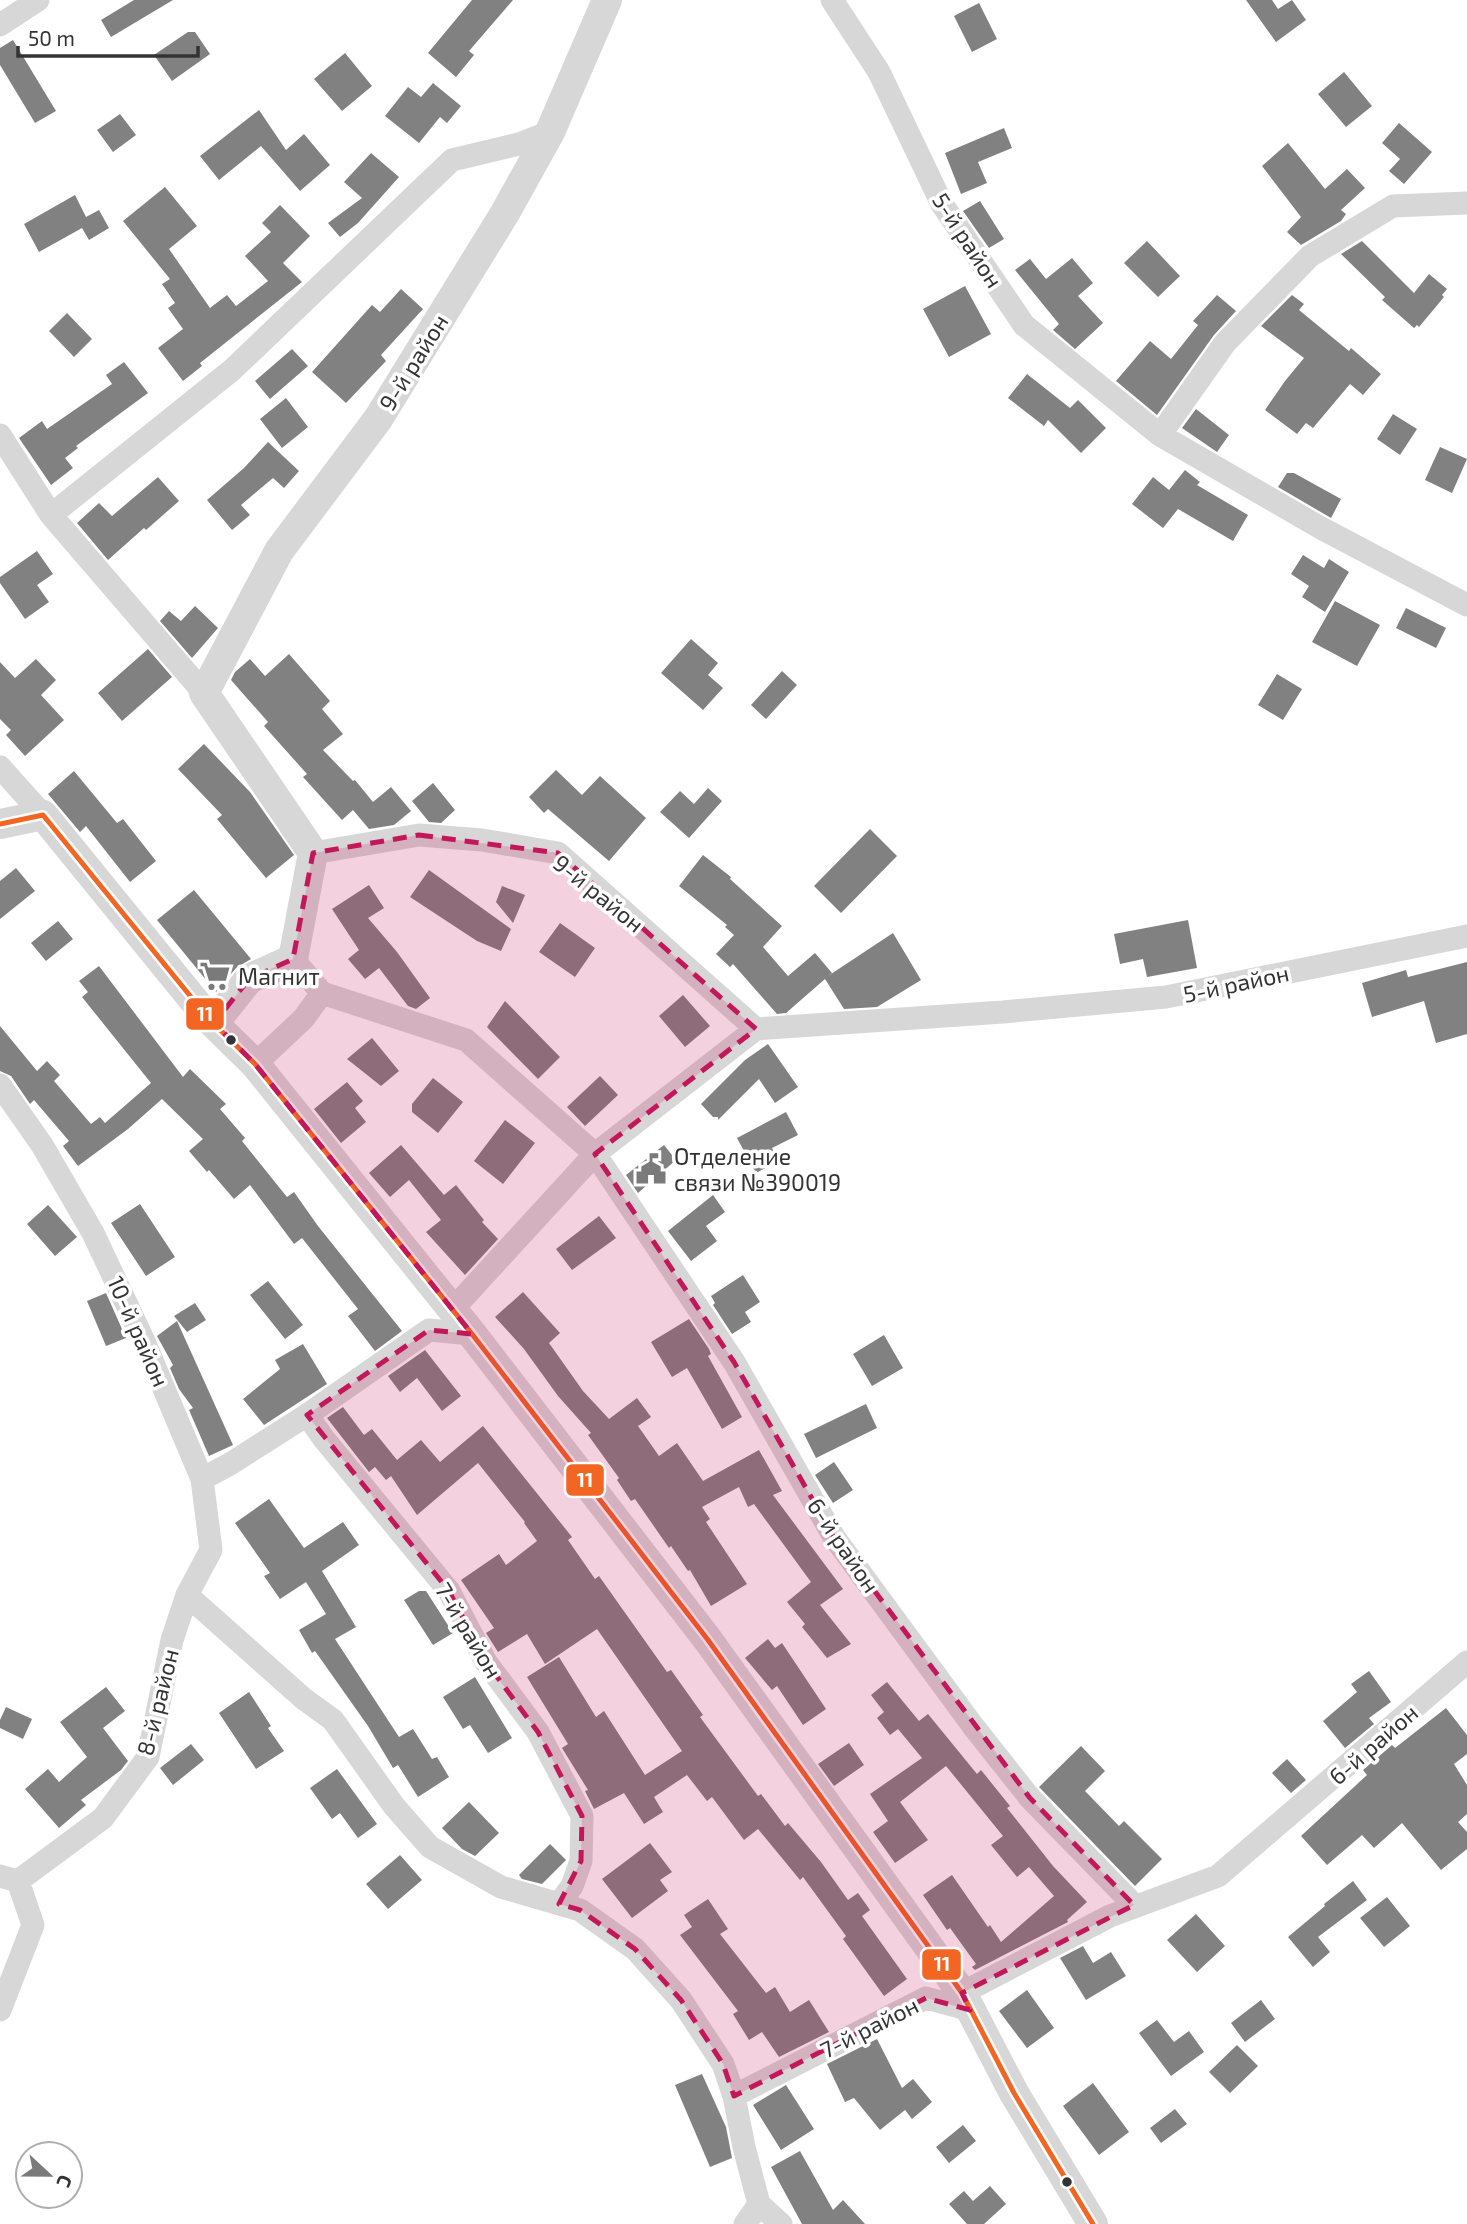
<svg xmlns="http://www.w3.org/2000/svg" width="1467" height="2224" viewBox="0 0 1467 2224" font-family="'Exo 2',sans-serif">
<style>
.building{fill:#818181}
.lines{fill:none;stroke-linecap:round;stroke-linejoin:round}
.minor{stroke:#d7d7d7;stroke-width:23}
.tertiary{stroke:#d7d7d7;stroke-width:30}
.bus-1-casing{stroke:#fff;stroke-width:10}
.bus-1{stroke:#f26522;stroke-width:5}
.marked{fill:#c2185b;fill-opacity:0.2;stroke:#c2185b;stroke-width:5;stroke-dasharray:14 9;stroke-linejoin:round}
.bus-dot{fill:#333;stroke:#fff;stroke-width:2.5}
.labels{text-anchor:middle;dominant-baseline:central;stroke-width:7;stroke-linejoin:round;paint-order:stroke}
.street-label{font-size:23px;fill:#333;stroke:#fff}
.poi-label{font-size:23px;fill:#333;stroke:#fff;text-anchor:start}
.line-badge{stroke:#fff;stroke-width:2.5}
.badge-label{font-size:19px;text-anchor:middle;font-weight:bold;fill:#fff}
</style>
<rect width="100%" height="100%" fill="#fff"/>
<path class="building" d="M 134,0 L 173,0 L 111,37 L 101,20 Z
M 472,0 L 513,0 L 469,51 L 474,55 L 456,77 L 428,53 Z
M 1246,0 L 1272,0 L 1278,9 L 1292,0 L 1306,20 L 1276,42 Z
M 979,3 L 997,39 L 972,52 L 954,16 Z
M 188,32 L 195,32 L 210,54 L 172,81 L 154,55 Z
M 13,40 L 56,111 L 35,123 L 0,65 L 0,48 Z
M 345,53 L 372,86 L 342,111 L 314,79 Z
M 1344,72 L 1372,106 L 1346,127 L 1318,94 Z
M 433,83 L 461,106 L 447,123 L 440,117 L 419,143 L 385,116 L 408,87 L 421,97 Z
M 259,110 L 286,150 L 304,134 L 330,165 L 300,191 L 261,146 L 219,180 L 200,156 Z
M 120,114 L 136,135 L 113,152 L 97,130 Z
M 1399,123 L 1432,152 L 1404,184 L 1389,171 L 1400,159 L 1382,143 Z
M 1004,128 L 1012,148 L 978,162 L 987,183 L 961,194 L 945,153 Z
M 1288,143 L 1325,189 L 1347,169 L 1365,188 L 1341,210 L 1346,214 L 1341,221 L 1301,245 L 1287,232 L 1301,217 L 1262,166 Z
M 371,153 L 399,177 L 358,223 L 340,237 L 328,223 L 362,198 L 344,182 Z
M 165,187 L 197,226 L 169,249 L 210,308 L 227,295 L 236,306 L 268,281 L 245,256 L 271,232 L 262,223 L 280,205 L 310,236 L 283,263 L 302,282 L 200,363 L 202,366 L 183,381 L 158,348 L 183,329 L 168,308 L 175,303 L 162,284 L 170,279 L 123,221 Z
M 75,195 L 86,217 L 99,210 L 109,228 L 89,240 L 82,228 L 39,252 L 24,224 Z
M 980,201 L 1004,239 L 989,248 L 963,211 Z
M 1147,241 L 1180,276 L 1158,297 L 1124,263 Z
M 1362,241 L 1414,293 L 1429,274 L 1447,289 L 1442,295 L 1444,297 L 1419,327 L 1417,325 L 1414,328 L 1382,300 L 1385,297 L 1341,254 Z
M 1072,258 L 1093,283 L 1078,296 L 1103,323 L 1075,349 L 1053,330 L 1059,324 L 1015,270 L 1030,259 L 1046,279 Z
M 965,286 L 991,334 L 949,357 L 923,309 Z
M 401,289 L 423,309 L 381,355 L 386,361 L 346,403 L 312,372 L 372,305 L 380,312 Z
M 1217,295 L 1236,311 L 1214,335 L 1157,415 L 1116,381 L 1150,341 L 1171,359 L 1198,325 L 1193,321 Z
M 1292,295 L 1304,304 L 1299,310 L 1349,351 L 1351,348 L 1381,374 L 1363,395 L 1350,384 L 1313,428 L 1306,423 L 1297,434 L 1265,410 L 1285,381 L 1304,358 L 1261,326 Z
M 67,313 L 92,339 L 74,357 L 49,331 Z
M 292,349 L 308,366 L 270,399 L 255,381 Z
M 124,362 L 148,393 L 76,446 L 78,448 L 65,458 L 73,468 L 51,485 L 19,438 L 42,421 L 47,429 L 112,384 L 106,375 Z
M 1027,374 L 1070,408 L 1078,400 L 1106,428 L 1081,453 L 1048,420 L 1044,426 L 1008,398 Z
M 286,398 L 308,427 L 282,448 L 260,419 Z
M 1196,409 L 1229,435 L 1217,452 L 1182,428 Z
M 1393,414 L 1417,429 L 1400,455 L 1377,439 Z
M 268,442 L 299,471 L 284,488 L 273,478 L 241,505 L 250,515 L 232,530 L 207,500 L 244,468 Z
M 1440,447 L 1467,459 L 1452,493 L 1425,480 Z
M 1185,470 L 1200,482 L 1197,485 L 1248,515 L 1233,541 L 1178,509 L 1163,528 L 1132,504 L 1153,477 L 1169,490 Z
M 1287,473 L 1294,473 L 1341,499 L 1331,518 L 1278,487 Z
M 158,477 L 179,501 L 146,530 L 144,528 L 108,560 L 77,523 L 99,503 L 112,516 Z
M 37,551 L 53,574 L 37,585 L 49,602 L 25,619 L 0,583 L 0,577 Z
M 1303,555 L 1324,568 L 1329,559 L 1349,572 L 1325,612 L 1302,597 L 1309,586 L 1291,574 Z
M 1335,601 L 1380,625 L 1357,666 L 1312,642 Z
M 195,606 L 218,628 L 192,658 L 160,621 L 169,611 L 181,621 Z
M 1406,608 L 1446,628 L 1436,648 L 1396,628 Z
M 691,639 L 718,663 L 708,675 L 723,688 L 703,710 L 661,673 Z
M 148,649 L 172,677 L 122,721 L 98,693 Z
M 289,654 L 330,701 L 322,709 L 343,734 L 323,750 L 353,781 L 355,780 L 373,802 L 391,787 L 411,811 L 394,825 L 369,829 L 353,810 L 342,820 L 303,777 L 307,774 L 264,726 L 268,722 L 231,680 L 235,672 L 250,659 L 265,676 Z
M 36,659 L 56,680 L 41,695 L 64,720 L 25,756 L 6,735 L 11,730 L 0,719 L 0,662 L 15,678 Z
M 782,671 L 797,685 L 766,719 L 751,705 Z
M 1277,674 L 1302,689 L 1283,720 L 1258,705 Z
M 204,744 L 250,792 L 294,855 L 266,878 L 217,819 L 222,815 L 178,769 Z
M 556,770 L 582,795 L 600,776 L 646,818 L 609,861 L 548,809 L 544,813 L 529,797 Z
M 74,771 L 117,823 L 123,819 L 156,861 L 130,882 L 86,826 L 80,832 L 48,794 Z
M 433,783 L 455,810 L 441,823 L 429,822 L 412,801 Z
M 708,788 L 722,801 L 689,838 L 660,812 L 680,791 L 694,804 Z
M 870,829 L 897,856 L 841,913 L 814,886 Z
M 703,855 L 731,877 L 730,879 L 782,926 L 763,947 L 788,976 L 815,953 L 832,973 L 828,976 L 893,933 L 921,980 L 877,1007 L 844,1009 L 825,979 L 786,1013 L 777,1014 L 733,964 L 730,967 L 716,954 L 734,935 L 725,927 L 727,925 L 679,886 Z
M 16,868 L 35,891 L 0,919 L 0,881 Z
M 429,870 L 511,929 L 501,951 L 477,941 L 410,897 Z
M 369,885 L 384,908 L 368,918 L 397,952 L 430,998 L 416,1009 L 408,1006 L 379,968 L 365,979 L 348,959 L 359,950 L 332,909 Z
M 502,886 L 525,895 L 513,923 L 496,902 Z
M 194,890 L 251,959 L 236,968 L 216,992 L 157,920 Z
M 1188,920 L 1197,968 L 1147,977 L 1143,959 L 1120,964 L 1114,934 Z
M 58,921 L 73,939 L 46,961 L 31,943 Z
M 560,923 L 595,948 L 575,977 L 539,952 Z
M 1467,962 L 1467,1034 L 1436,1043 L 1424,1001 L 1372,1017 L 1362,983 L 1406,970 L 1408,977 Z
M 99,966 L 183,1077 L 190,1069 L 226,1104 L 220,1109 L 245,1138 L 242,1141 L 287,1197 L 294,1192 L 318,1226 L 402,1331 L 375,1351 L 348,1316 L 358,1309 L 302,1238 L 294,1244 L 250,1185 L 234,1199 L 209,1170 L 207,1172 L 189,1151 L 203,1139 L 162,1099 L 128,1129 L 78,1166 L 63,1146 L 69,1141 L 34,1100 L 30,1104 L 11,1076 L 0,1071 L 0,1026 L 37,1071 L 47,1061 L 60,1075 L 54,1081 L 91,1124 L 100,1117 L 105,1123 L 151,1083 L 82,997 L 88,992 L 79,981 Z
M 683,995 L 710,1026 L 685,1047 L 659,1016 Z
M 505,1001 L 560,1057 L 538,1079 L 487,1027 Z
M 372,1038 L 399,1071 L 381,1086 L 347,1059 Z
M 768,1044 L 798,1087 L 775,1103 L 759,1079 L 718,1120 L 718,1117 L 713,1117 L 701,1104 L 745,1060 Z
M 600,1076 L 618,1095 L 585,1126 L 567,1107 Z
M 433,1078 L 463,1102 L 438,1133 L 412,1112 L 412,1104 Z
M 347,1082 L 363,1101 L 355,1108 L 366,1122 L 341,1143 L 314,1109 Z
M 786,1112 L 798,1135 L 772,1148 L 779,1161 L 756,1173 L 737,1138 Z
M 505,1120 L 535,1143 L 503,1184 L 474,1161 Z
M 401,1145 L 444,1195 L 456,1185 L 484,1220 L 482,1222 L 498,1239 L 465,1275 L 426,1232 L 441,1220 L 409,1180 L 390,1197 L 369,1173 Z
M 664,1145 L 676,1160 L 638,1193 L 626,1175 Z
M 713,1195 L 725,1212 L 706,1226 L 717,1241 L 691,1261 L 668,1231 Z
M 140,1204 L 175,1257 L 146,1276 L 111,1223 Z
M 48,1205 L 77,1237 L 55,1256 L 27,1224 Z
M 599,1216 L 616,1238 L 572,1270 L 556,1249 Z
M 743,1275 L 760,1302 L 745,1312 L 751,1322 L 732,1334 L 713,1305 L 715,1303 L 711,1296 Z
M 268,1281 L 303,1325 L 285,1339 L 250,1295 Z
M 523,1292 L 560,1333 L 549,1343 L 583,1391 L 609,1419 L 637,1398 L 651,1417 L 638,1426 L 659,1456 L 677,1443 L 703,1481 L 759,1450 L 782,1491 L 773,1495 L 843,1589 L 820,1605 L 851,1644 L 827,1658 L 802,1627 L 805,1624 L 787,1602 L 811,1582 L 754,1504 L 748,1507 L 739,1487 L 702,1507 L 710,1519 L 706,1522 L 747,1584 L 711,1606 L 690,1570 L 688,1571 L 671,1546 L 669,1548 L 635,1499 L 631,1501 L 617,1480 L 619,1478 L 588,1435 L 591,1433 L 558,1396 L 524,1349 L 495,1317 Z
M 106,1293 L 126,1338 L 106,1346 L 87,1301 Z
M 195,1303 L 206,1320 L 187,1332 L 174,1316 Z
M 689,1319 L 709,1349 L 711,1354 L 708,1356 L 742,1417 L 722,1429 L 687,1368 L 672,1377 L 651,1342 Z
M 177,1321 L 233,1445 L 209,1456 L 189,1410 L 193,1408 L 179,1389 L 170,1368 L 173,1365 L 157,1336 Z
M 884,1335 L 903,1368 L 872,1386 L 853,1354 Z
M 303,1344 L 327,1384 L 264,1425 L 243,1399 L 280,1369 L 275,1360 Z
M 425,1350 L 461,1396 L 442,1411 L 417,1378 L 400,1392 L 388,1376 Z
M 866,1404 L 877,1428 L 816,1458 L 804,1434 Z
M 343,1407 L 364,1435 L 372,1429 L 397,1460 L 421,1440 L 440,1462 L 483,1426 L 572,1537 L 568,1540 L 595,1579 L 599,1576 L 667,1672 L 671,1670 L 703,1715 L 700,1717 L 758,1796 L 761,1794 L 785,1826 L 788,1823 L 821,1862 L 848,1900 L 858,1893 L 870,1910 L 862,1916 L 907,1979 L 884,1996 L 843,1939 L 846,1936 L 803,1877 L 800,1880 L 758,1829 L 744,1840 L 712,1797 L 707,1801 L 687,1775 L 654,1797 L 663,1812 L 644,1824 L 624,1793 L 594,1809 L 585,1791 L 588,1790 L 562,1748 L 568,1744 L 527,1677 L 559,1657 L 596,1717 L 604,1711 L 645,1775 L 682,1751 L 597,1629 L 545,1664 L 527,1634 L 498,1652 L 486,1633 L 494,1628 L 461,1580 L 499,1554 L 506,1565 L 537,1541 L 524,1523 L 525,1522 L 478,1463 L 417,1515 L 391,1476 L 386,1480 L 375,1467 L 369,1472 L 327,1418 Z
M 834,1462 L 853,1490 L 833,1503 L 815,1475 Z
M 269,1499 L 304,1548 L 343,1522 L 359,1545 L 322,1571 L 356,1627 L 335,1639 L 399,1737 L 413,1729 L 432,1759 L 437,1757 L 449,1777 L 418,1797 L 398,1765 L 393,1768 L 368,1726 L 315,1651 L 312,1653 L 299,1630 L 326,1614 L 306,1582 L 280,1599 L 264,1576 L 270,1573 L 235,1523 Z
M 419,1591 L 426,1591 L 453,1633 L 433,1645 L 404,1600 Z
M 768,1639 L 775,1648 L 782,1643 L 826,1709 L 803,1725 L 777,1686 L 772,1690 L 745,1658 Z
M 1369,1671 L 1391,1702 L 1369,1718 L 1374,1724 L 1345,1748 L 1323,1721 L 1357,1692 L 1351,1684 Z
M 475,1677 L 512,1738 L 488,1753 L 470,1725 L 463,1729 L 443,1697 Z
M 887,1682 L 919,1721 L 928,1714 L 977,1774 L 981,1770 L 1010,1806 L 1007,1808 L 1053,1866 L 1087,1902 L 1067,1920 L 1068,1922 L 975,1970 L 972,1967 L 976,1964 L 950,1928 L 947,1930 L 923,1895 L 952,1875 L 988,1927 L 990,1925 L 1001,1942 L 1054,1896 L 1029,1867 L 1017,1877 L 991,1845 L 1003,1836 L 946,1766 L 900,1802 L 928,1840 L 895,1863 L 873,1832 L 888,1821 L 870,1794 L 922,1758 L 898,1729 L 890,1735 L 877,1718 L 884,1712 L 871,1695 Z
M 106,1687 L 125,1711 L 103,1728 L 128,1761 L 121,1770 L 81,1800 L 86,1805 L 59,1828 L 25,1789 L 48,1769 L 59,1782 L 87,1757 L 60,1722 Z
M 249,1692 L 271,1726 L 268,1728 L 284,1751 L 256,1769 L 219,1713 Z
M 6,1707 L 32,1719 L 23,1739 L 0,1728 L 0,1720 Z
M 1446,1708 L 1467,1735 L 1467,1754 L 1454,1764 L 1467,1785 L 1467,1814 L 1458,1822 L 1467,1832 L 1467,1849 L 1441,1870 L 1402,1823 L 1374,1848 L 1362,1835 L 1327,1865 L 1301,1836 L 1367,1775 L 1363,1770 L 1392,1745 L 1395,1748 Z
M 849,1743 L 864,1765 L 834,1786 L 818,1764 Z
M 191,1744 L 204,1760 L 173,1785 L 160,1768 Z
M 1081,1746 L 1105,1771 L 1085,1791 L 1119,1826 L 1124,1821 L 1162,1859 L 1135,1886 L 1039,1787 Z
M 1287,1759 L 1306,1780 L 1291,1793 L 1272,1773 Z
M 337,1769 L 377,1824 L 358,1838 L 340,1813 L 332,1819 L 310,1788 Z
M 469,1802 L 499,1833 L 475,1856 L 462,1849 L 442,1828 Z
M 650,1843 L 672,1872 L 660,1880 L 668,1891 L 632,1918 L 602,1879 Z
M 550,1844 L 566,1860 L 542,1884 L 522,1879 L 519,1875 Z
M 400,1855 L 422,1880 L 388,1909 L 366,1884 Z
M 1353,1881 L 1367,1900 L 1318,1937 L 1330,1952 L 1313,1967 L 1288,1937 L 1325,1906 L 1324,1904 Z
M 1387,1897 L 1410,1926 L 1384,1947 L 1360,1918 Z
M 708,1899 L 728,1929 L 720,1934 L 766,1993 L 775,1987 L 790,2012 L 809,2000 L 829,2032 L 779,2057 L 762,2032 L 749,2040 L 733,2014 L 738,2011 L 680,1935 L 692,1927 L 684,1915 Z
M 1196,1914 L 1225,1946 L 1197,1972 L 1167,1940 Z
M 1083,1946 L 1093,1963 L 1111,1952 L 1126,1976 L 1086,2000 L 1060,1958 Z
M 1027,1990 L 1054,2028 L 1027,2048 L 999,2011 Z
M 1261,2000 L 1275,2019 L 1245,2042 L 1231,2023 Z
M 1157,2020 L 1174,2042 L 1189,2031 L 1204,2052 L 1171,2076 L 1139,2033 Z
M 877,2039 L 902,2088 L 913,2079 L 932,2102 L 912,2119 L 905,2110 L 880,2130 L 854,2098 L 845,2102 L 827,2064 Z
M 1237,2045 L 1258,2066 L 1230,2093 L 1209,2072 Z
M 702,2074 L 726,2127 L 732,2158 L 710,2167 L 675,2085 Z
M 1093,2083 L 1129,2132 L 1099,2155 L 1063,2106 Z
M 786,2085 L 814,2129 L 781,2150 L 753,2105 Z
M 1175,2109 L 1187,2124 L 1161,2143 L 1150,2128 Z
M 963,2125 L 976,2141 L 949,2163 L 936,2147 Z
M 800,2151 L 833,2210 L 843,2200 L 865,2224 L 802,2224 L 771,2167 Z
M 990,2186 L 1006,2204 L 984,2224 L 967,2224 L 949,2204 L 964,2191 L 973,2201 Z"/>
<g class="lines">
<path class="minor" d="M 832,0 L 879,72 L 942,204 L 1024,325 L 1160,435 L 1321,528 L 1467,605
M 0,25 L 38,0
M 0,435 L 51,515
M 1160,435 L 1225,343 L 1310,256 L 1393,206 L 1467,203
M 204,693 L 51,515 L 232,370 L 452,160 L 519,144 L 550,132
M 0,767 L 43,815
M 313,853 L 419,835 L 482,840 L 558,853 L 756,1029 L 1003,1012 L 1166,997 L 1467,936
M 322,993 L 466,1040 L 595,1154 L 734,1362 L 834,1537 L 973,1726 L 1030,1798 L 1134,1905
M 255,1064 L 304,1018 L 322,993 L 293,959
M 0,1085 L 42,1145 L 93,1233 L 143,1339 L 202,1479 L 211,1550 L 187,1595 L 172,1640 L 148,1757 L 103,1818 L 18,1881 L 0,1876
M 452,1310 L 595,1154 L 756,1029
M 307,1415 L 324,1439 L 449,1591 L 486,1662 L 538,1732 L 582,1816 L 581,1861 L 572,1886 L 559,1904
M 202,1479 L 230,1464 L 307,1415 L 429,1330 L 472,1334
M 187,1595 L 304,1699 L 333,1720 L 394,1806 L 430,1847 L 501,1887 L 580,1910 L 635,1949 L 681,2000 L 723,2064 L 734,2096
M 962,1993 L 1110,1916 L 1218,1876 L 1467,1662
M 0,2010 L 33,1925 L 18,1881
M 759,2204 L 781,2224
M 745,2224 L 759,2204 L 744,2147 L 734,2096 L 926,1998 L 970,2010"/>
<path class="tertiary" d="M 0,824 L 43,815 L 209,1019 L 255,1064 L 472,1334 L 708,1640 L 962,1993 L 1014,2093 L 1093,2224
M 214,1023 L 249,979 L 293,959 L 313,853 L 204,693 L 279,551 L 378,419 L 505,213 L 550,132 L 607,0"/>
<g class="bus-1-casing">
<path id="bus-1" d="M 0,824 L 43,815 L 209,1019 L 255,1064 L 472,1334 L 708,1640 L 962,1993 L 1014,2093 L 1093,2224"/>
</g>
<use href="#bus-1" class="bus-1"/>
</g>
<path class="marked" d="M 419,835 L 558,853 L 756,1029 L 595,1154 L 734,1362 L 834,1537 L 1030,1798 L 1134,1905 L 962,1993 L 970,2010 L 926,1998 L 734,2096 L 723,2064 L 681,2000 L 635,1949 L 580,1910 L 559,1904 L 581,1861 L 582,1816 L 538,1732 L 486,1662 L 449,1591 L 307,1415 L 429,1330 L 472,1334 L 255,1064 L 214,1023 L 249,979 L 293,959 L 313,853 Z"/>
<defs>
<g id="supermarket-bare" transform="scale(2.415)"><path d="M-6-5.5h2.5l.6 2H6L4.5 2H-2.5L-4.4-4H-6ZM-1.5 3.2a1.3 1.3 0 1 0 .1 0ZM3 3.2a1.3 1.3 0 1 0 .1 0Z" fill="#7a7a7a" stroke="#fff" stroke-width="2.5" paint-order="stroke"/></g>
<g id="civic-bare" transform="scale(2.415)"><path d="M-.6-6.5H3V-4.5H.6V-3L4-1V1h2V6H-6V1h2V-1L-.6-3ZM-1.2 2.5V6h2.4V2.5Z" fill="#7a7a7a" stroke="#fff" stroke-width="2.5" paint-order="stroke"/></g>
</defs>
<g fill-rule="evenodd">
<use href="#supermarket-bare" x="215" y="976"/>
<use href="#civic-bare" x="651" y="1169"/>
</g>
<g class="bus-dot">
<circle cx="231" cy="1040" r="6"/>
<circle cx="1067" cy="2182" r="6"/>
</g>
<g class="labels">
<g class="street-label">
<text transform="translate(968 240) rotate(57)">5-й район</text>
<text transform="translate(413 362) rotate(-58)">9-й район</text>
<text transform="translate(599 893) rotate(39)">9-й район</text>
<text transform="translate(1236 983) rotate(-12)">5-й район</text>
<text transform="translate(139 1331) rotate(66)">10-й район</text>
<text transform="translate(844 1545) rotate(56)">6-й район</text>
<text transform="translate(469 1630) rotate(59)">7-й район</text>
<text transform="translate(157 1702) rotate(-76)">8-й район</text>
<text transform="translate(1373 1744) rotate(-41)">6-й район</text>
<text transform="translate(869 2027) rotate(-27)">7-й район</text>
</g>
<g class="poi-label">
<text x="238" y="976">Магнит</text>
<text x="674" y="1156">Отделение<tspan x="674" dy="26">связи №390019</tspan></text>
</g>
</g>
<g class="line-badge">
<rect x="185" y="997" width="40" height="34" rx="7" fill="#f26522"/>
<rect x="565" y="1463" width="40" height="34" rx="7" fill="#f26522"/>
<rect x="921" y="1948" width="41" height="33" rx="7" fill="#f26522"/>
</g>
<g class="badge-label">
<text x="205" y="1021">11</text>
<text x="585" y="1487">11</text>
<text x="942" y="1971">11</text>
</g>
<g transform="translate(49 2175) rotate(112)"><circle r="33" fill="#ffffff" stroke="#adadad" stroke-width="2"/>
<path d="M0-5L12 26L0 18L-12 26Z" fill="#7a7a7a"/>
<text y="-10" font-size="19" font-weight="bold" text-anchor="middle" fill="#333333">С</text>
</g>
<path d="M18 46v10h180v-10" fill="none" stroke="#333333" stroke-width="3.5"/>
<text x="28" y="46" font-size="21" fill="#333333" stroke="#ffffff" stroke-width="5" paint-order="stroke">50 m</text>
</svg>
